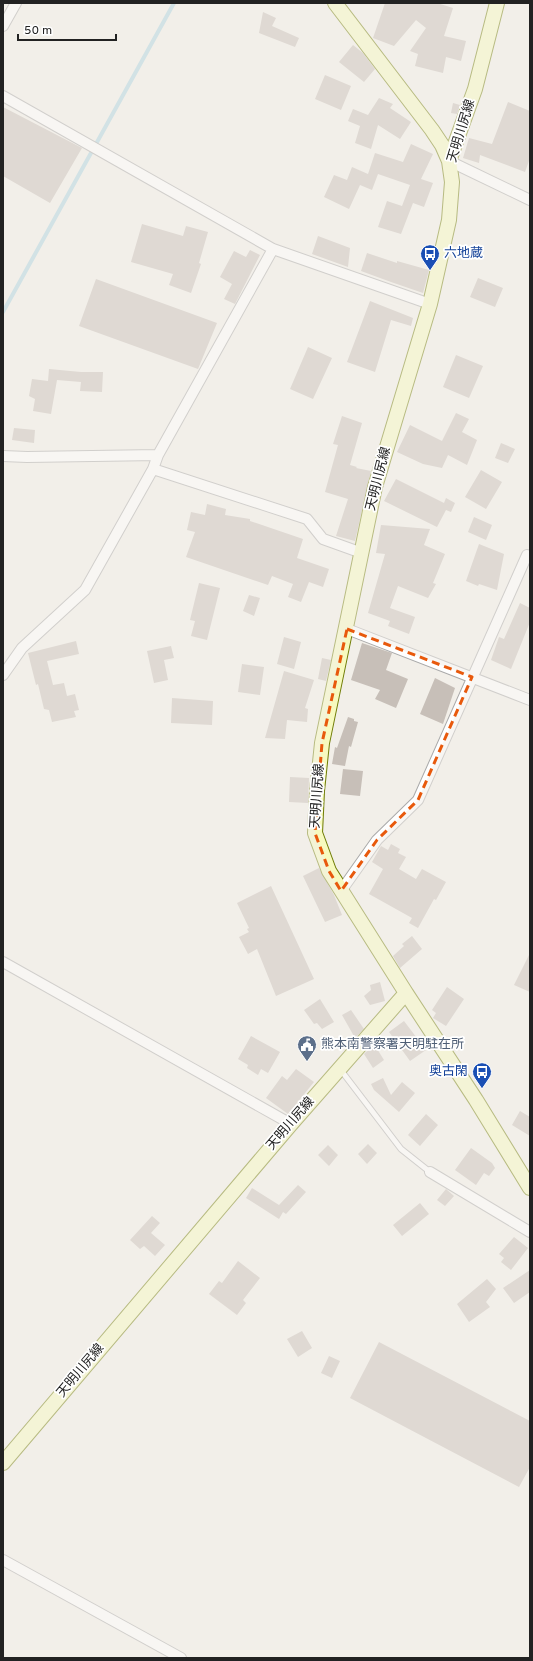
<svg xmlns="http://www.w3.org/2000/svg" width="533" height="1661" viewBox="0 0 533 1661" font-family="Overpass,'Noto Sans JP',sans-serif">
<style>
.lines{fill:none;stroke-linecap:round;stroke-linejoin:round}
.stream{stroke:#aad3df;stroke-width:4}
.building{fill:#c7bfb8}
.lane-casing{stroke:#a9a9a9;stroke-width:7}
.street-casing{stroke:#a9a9a9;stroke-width:12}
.secondary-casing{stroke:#707d05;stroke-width:16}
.lane{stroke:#fff;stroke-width:5}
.street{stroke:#fff;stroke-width:10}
.secondary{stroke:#f7fabf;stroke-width:14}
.marked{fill:none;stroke:#e8590c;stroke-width:3;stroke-dasharray:8 5;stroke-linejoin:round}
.labels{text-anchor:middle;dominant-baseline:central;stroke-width:3.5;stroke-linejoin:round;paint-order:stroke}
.street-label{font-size:13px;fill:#222;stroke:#fff}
.transit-label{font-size:13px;fill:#164399;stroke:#fff;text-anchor:start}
.service-label{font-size:13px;fill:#4e5e75;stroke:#fff;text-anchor:start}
</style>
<rect width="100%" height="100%" fill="#f2efe9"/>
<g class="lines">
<path class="stream" d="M 3,312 L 174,3"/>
</g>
<path class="building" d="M 385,3 L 437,3 L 453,8 L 444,36 L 466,41 L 461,61 L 446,57 L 443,73 L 415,66 L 418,54 L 410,51 L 426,28 L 416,20 L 394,46 L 373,38 Z
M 263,12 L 276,18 L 272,26 L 299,38 L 295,47 L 259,33 Z
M 353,45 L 363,53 L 375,69 L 364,82 L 339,62 Z
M 325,75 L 351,86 L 341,110 L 315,99 Z
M 379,98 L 393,104 L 390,108 L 411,122 L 400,139 L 378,125 L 371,149 L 355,143 L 360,126 L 348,121 L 353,109 L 368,115 Z
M 508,102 L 530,111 L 530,158 L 525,172 L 480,155 L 479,163 L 463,158 L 469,138 L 492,144 Z
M 453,103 L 460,105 L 457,114 L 451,113 Z
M 3,107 L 82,148 L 50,203 L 3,176 Z
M 411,144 L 433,154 L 421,179 L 433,183 L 424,207 L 413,203 L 401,234 L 378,227 L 387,201 L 402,206 L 410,185 L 378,174 L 372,190 L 360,185 L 349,209 L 324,197 L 334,175 L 347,180 L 352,167 L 368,174 L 375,153 L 403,162 Z
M 142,224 L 183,236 L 186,226 L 208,232 L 199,263 L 201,264 L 191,293 L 169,285 L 173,274 L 131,262 Z
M 318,236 L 350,248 L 348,267 L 312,254 Z
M 250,250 L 260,255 L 235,304 L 224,299 L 232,284 L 220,277 L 234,251 L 246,257 Z
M 367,253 L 397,263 L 397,261 L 429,270 L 423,293 L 391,282 L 361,271 Z
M 478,278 L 503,288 L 495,307 L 470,297 Z
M 96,279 L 217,323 L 198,369 L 79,326 Z
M 370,301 L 413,318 L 411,326 L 391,320 L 375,372 L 347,362 Z
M 308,347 L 332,358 L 313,399 L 290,389 Z
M 456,355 L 483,366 L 469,398 L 443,387 Z
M 49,369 L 81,372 L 103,372 L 102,392 L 80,391 L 81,382 L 57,380 L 51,414 L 33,411 L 35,399 L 29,396 L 32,379 L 48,381 Z
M 456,413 L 469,419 L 462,432 L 477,440 L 467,465 L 448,455 L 442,468 L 423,464 L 397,452 L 410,425 L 442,441 Z
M 342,416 L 362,423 L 350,465 L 357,467 L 356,468 L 371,471 L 355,541 L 336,536 L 348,499 L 325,492 L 338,445 L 333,444 Z
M 14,428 L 35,430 L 34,443 L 12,440 Z
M 501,443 L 515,449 L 508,463 L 495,458 Z
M 481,470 L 502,482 L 486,509 L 465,497 Z
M 396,479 L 444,503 L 446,498 L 455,503 L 451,512 L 446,510 L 437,527 L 384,501 Z
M 207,504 L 226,509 L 225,515 L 250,519 L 250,521 L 303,539 L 297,558 L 329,569 L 323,587 L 309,582 L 301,602 L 288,597 L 293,584 L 272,576 L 268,585 L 186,557 L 195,532 L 187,530 L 191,512 L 205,515 Z
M 474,517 L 492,525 L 486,540 L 468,532 Z
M 381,525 L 430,529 L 424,545 L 445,554 L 433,583 L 436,584 L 428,598 L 398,586 L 390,608 L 415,617 L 409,634 L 388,626 L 390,621 L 368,613 L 385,554 L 376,553 Z
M 479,544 L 504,554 L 497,590 L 479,584 L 478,586 L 466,581 Z
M 199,583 L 220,588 L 207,640 L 191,636 L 195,621 L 190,620 Z
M 249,595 L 260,598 L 254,616 L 243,611 Z
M 520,603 L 530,608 L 530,622 L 511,669 L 491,660 L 499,637 L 504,639 Z
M 284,637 L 301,642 L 294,669 L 277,664 Z
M 76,641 L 79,654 L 47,661 L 53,685 L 64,683 L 67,696 L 75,694 L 79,710 L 74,711 L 76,717 L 52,722 L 49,710 L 44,709 L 38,684 L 36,685 L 28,653 Z
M 362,643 L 392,653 L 386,670 L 408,679 L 396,708 L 375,699 L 380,690 L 351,680 Z
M 171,646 L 174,658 L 164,660 L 168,680 L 154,683 L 147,651 Z
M 322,658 L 331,660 L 326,681 L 318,679 Z
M 242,664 L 264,667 L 260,695 L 238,692 Z
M 284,671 L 314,680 L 305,708 L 308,709 L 307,722 L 287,720 L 285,739 L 265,738 Z
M 435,678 L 455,688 L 443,724 L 420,714 Z
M 172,698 L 213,701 L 212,725 L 171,723 Z
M 348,717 L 354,719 L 354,721 L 358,722 L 351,747 L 349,746 L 345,766 L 332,764 L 335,747 L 337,748 Z
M 343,769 L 363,771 L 360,796 L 340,794 Z
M 290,777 L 309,778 L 308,803 L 289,802 Z
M 391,844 L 400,849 L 398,853 L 406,857 L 399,869 L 416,879 L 422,869 L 446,882 L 436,900 L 434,899 L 418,928 L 409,923 L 412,918 L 369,894 L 383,869 L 372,862 L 381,846 L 388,850 Z
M 319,868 L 334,895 L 342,915 L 325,922 L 303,876 Z
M 271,886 L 314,979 L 276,996 L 257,949 L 248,954 L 239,937 L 249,932 L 247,929 L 249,928 L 237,903 Z
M 412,936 L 422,949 L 400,968 L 393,956 L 404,946 L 402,944 Z
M 530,953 L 530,992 L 514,985 Z
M 380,982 L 385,1001 L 370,1005 L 364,996 L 371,990 L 370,985 Z
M 447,987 L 464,999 L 446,1026 L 433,1018 L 436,1013 L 432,1010 Z
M 320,999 L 334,1022 L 322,1029 L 317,1023 L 314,1024 L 304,1010 Z
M 351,1010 L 364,1029 L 355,1038 L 342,1015 Z
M 404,1021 L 426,1050 L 410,1061 L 389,1032 Z
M 251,1036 L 280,1052 L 268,1073 L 261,1069 L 258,1075 L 247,1068 L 248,1065 L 238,1059 Z
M 374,1044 L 384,1060 L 373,1068 L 364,1054 Z
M 296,1069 L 314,1082 L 288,1114 L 266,1098 L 282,1076 L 287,1080 Z
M 383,1078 L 391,1095 L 402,1082 L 415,1093 L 399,1112 L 374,1090 L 371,1084 Z
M 520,1111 L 530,1117 L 530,1136 L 512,1125 Z
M 426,1114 L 438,1125 L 420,1146 L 408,1135 Z
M 368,1144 L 377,1153 L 367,1164 L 358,1154 Z
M 328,1145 L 338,1155 L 329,1166 L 318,1155 Z
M 471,1148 L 492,1163 L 495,1168 L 489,1176 L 484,1173 L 476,1185 L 455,1170 Z
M 298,1185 L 306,1192 L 286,1214 L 283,1212 L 279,1219 L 246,1198 L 252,1188 L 279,1205 Z
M 446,1189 L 454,1196 L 445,1206 L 437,1200 Z
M 420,1203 L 429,1214 L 402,1236 L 393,1225 Z
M 152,1216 L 160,1223 L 151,1233 L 165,1245 L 155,1256 L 144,1246 L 140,1249 L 130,1240 Z
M 514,1237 L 528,1248 L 511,1270 L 501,1262 L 504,1258 L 499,1254 Z
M 238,1261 L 260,1278 L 243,1300 L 246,1303 L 237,1315 L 209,1294 L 219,1281 L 222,1283 Z
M 530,1270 L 530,1292 L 514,1303 L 503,1288 Z
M 487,1279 L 496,1289 L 486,1302 L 490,1307 L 469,1322 L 457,1304 Z
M 302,1331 L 312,1348 L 298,1357 L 287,1339 Z
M 379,1342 L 530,1421 L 530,1467 L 519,1487 L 350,1398 Z
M 329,1356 L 340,1361 L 332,1378 L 321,1373 Z"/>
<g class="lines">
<g class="lane-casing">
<path id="lane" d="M 340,1069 L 401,1149 L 430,1172"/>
</g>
<g class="street-casing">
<path id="street" d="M 3,26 L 16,3
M 3,96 L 273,249 L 430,304
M 449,161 L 530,200
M 3,456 L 27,457 L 158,455
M 153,469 L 307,519 L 323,539 L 362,553
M 347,629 L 530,700
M 3,675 L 22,648 L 85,590 L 153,469 L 158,455 L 273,249
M 341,891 L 377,840 L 418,800 L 527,555
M 3,962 L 291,1124
M 430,1172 L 530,1232
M 3,1560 L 181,1658"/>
</g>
<g class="secondary-casing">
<path id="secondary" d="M 335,3 L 432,130 L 442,145 L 449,161
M 406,993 L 476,1100 L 530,1188
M 3,1463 L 291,1124 L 406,993 L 329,871 L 315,833 L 317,791 L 322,743 L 375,487 L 430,304 L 449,220 L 452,182 L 449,161 L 475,89 L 497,3"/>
</g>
<use href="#lane" class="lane"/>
<use href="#street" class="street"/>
<use href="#secondary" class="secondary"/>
</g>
<path d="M0 0H533V1661H0ZM 347,629 L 472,677 L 418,800 L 377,840 L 341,891 L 329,871 L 315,833 L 322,743 Z" fill="#f2efe9" fill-opacity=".55" fill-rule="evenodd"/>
<path class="marked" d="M 347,629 L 472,677 L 418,800 L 377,840 L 341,891 L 329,871 L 315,833 L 322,743 Z"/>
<defs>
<g id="bus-pin" transform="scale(1)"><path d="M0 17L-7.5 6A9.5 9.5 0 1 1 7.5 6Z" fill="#1a4fb4" stroke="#fff"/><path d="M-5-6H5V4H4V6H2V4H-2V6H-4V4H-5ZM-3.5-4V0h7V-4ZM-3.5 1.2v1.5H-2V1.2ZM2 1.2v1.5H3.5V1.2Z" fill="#fff"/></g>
<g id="civic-pin" transform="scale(1)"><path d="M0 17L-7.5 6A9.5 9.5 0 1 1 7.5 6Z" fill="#5c6f8a" stroke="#fff"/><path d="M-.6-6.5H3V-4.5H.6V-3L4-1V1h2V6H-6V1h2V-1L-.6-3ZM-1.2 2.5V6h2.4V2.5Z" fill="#fff"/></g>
</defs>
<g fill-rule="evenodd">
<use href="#bus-pin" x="430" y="254"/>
<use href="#civic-pin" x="307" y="1045"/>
<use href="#bus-pin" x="482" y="1072"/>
</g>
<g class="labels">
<g class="street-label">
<text transform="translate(462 131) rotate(-73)">天明川尻線</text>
<text transform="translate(379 479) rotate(-76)">天明川尻線</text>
<text transform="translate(318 796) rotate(-86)">天明川尻線</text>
<text transform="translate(291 1124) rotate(-49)">天明川尻線</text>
<text transform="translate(81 1371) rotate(-50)">天明川尻線</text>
</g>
<g class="transit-label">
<text x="444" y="254">六地蔵</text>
<text x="468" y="1072" text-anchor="end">奥古閑</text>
</g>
<g class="service-label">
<text x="321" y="1045">熊本南警察署天明駐在所</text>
</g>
</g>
<rect width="533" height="1661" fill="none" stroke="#222222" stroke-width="8"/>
<path d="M18 34v6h98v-6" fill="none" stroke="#222222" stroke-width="2"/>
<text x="24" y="34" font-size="12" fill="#222222" stroke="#ffffff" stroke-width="3" paint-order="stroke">50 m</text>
</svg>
